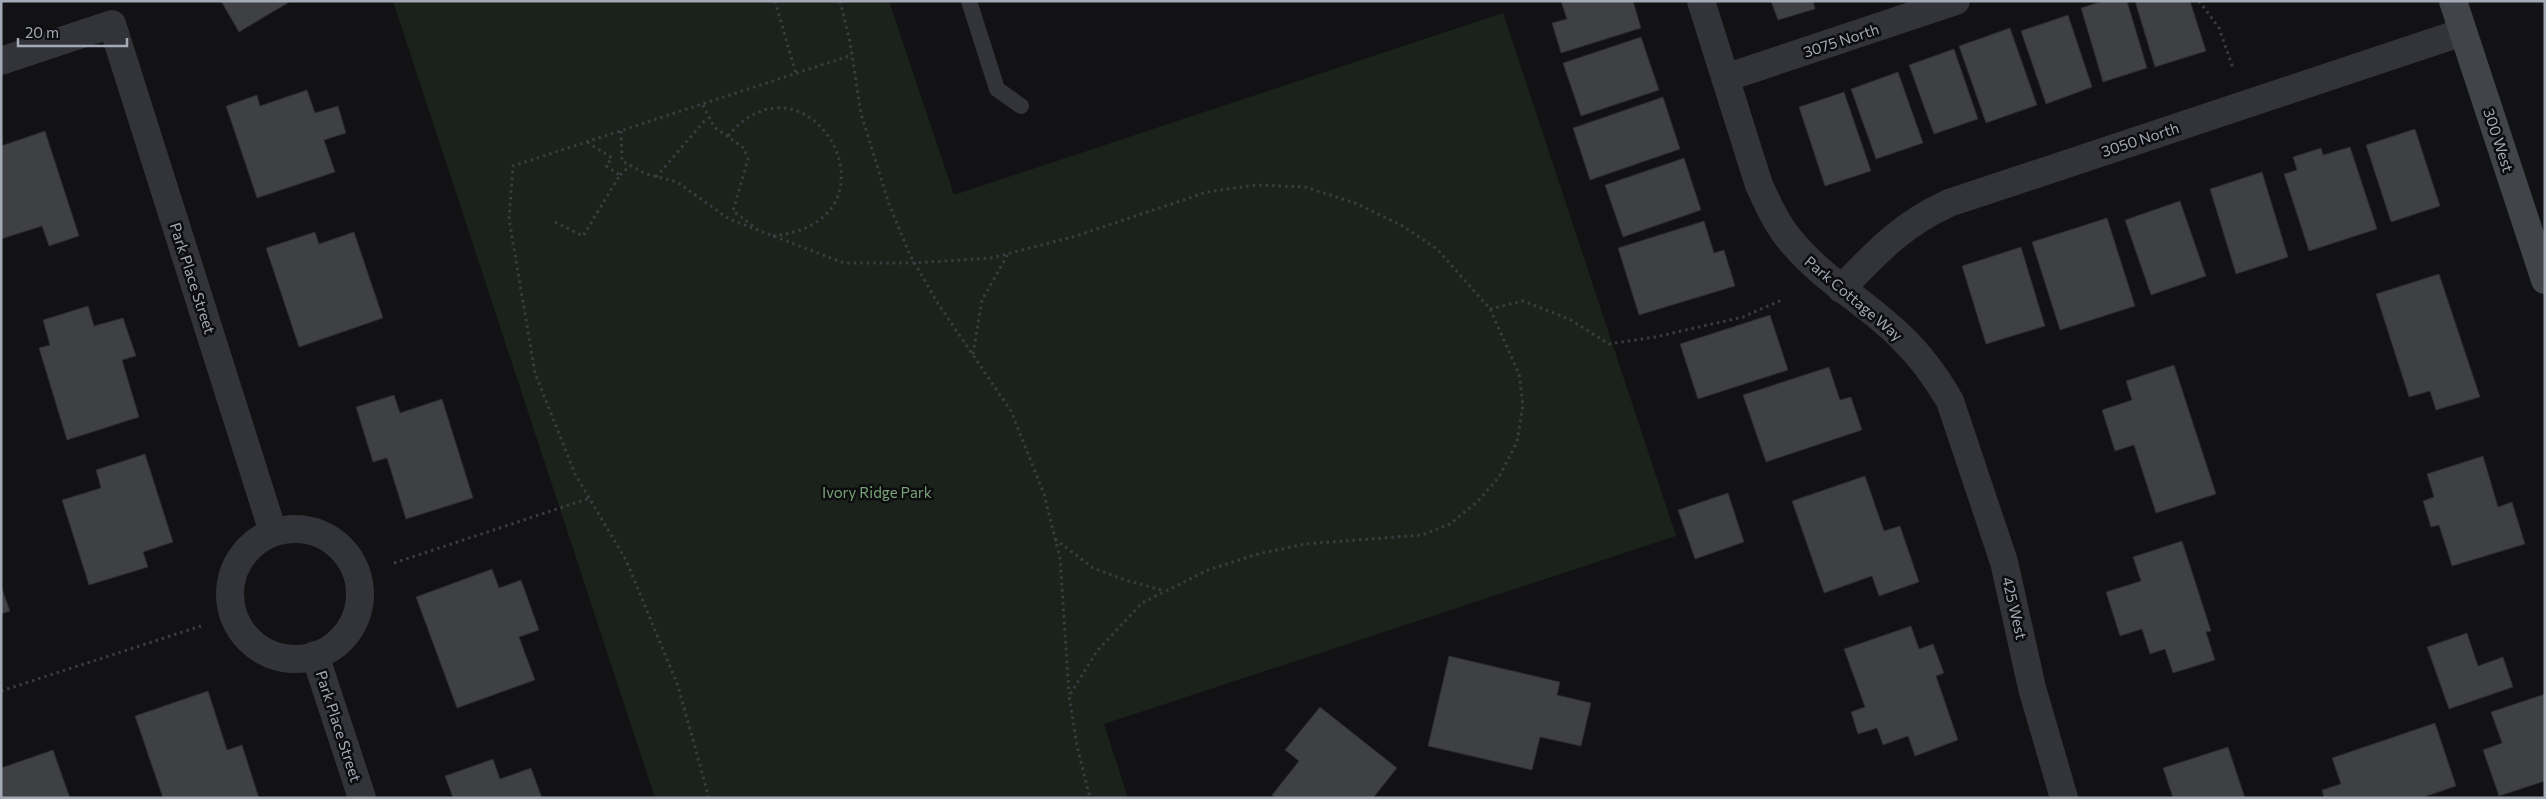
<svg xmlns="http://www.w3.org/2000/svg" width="2546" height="799" viewBox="0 0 2546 799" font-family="Commissioner,sans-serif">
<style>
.green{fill:#1a221b}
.building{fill:#3e4044;stroke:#2c2c30}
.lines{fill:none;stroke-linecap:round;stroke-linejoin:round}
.path{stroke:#393c40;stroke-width:3;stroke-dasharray:2.5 4;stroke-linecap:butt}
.lane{stroke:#333439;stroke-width:16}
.street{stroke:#333439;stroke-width:28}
.secondary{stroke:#414449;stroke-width:28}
.labels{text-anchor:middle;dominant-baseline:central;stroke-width:5;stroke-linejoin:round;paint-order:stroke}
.street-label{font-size:15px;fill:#a3aab6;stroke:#0d0d0f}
.park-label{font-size:15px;fill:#78a278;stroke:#0d0d0f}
</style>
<rect width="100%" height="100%" fill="#121214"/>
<path class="green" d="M 393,1 L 889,1 L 954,195 L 1503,13 L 1676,536 L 1104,724 L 1128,798 L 655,798 Z"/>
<path class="building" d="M 221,1 L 291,1 L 239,32 Z
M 1561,1 L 1633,1 L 1641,28 L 1561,53 L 1552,23 L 1567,19 Z
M 1771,1 L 1813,1 L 1815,9 L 1778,20 Z
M 2103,1 L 2127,1 L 2147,68 L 2103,82 L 2081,8 Z
M 2135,1 L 2190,1 L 2206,51 L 2155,67 Z
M 2068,15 L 2092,87 L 2046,104 L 2021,31 Z
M 2010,28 L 2037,105 L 1986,123 L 1959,46 Z
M 1641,37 L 1659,90 L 1581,116 L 1563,63 Z
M 1954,49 L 1978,119 L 1934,134 L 1909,65 Z
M 1898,72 L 1923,143 L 1876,159 L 1851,89 Z
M 307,90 L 315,113 L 338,106 L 346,133 L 324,140 L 335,172 L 257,198 L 226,106 L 257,95 L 260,106 Z
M 1844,92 L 1871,171 L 1825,186 L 1799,107 Z
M 1663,97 L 1680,149 L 1590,180 L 1573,128 Z
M 2415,129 L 2440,206 L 2391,222 L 2366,145 Z
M 45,131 L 79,236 L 49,246 L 42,226 L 1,239 L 1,146 Z
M 2350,147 L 2377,229 L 2309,251 L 2284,174 L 2297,170 L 2293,157 L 2321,148 L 2323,155 Z
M 1684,158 L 1701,210 L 1623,237 L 1605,185 Z
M 2262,172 L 2288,257 L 2236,274 L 2210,189 Z
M 2180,201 L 2206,276 L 2151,295 L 2125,220 Z
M 2107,218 L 2135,306 L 2060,330 L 2032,242 Z
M 1704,221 L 1714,253 L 1724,250 L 1735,286 L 1639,315 L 1618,248 Z
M 315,232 L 319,244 L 354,232 L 383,318 L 299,347 L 266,248 Z
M 2021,247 L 2045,326 L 1986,344 L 1962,266 Z
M 2439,274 L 2480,397 L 2436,410 L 2430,391 L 2409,397 L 2376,294 Z
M 88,306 L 94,326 L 123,318 L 136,356 L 122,360 L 139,417 L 67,440 L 39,348 L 50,345 L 43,320 Z
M 1770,315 L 1788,370 L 1698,399 L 1680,344 Z
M 2174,365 L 2216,494 L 2156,513 L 2134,445 L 2115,451 L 2102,410 L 2132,400 L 2126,381 Z
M 1829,367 L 1840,400 L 1851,397 L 1862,430 L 1766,462 L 1743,395 Z
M 394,395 L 400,413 L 442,399 L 473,498 L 406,519 L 387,458 L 373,462 L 356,407 Z
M 145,454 L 173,542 L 143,552 L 148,567 L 89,585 L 62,500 L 101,488 L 96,470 Z
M 2483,456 L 2498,507 L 2512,502 L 2525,544 L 2452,566 L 2439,525 L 2431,527 L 2423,501 L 2434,497 L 2427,474 Z
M 1865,476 L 1884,531 L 1900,526 L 1919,582 L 1879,596 L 1872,576 L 1824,593 L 1792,501 Z
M 1728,493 L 1744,542 L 1695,559 L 1678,510 Z
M 2182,541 L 2211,631 L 2206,632 L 2215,660 L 2173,673 L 2165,649 L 2150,654 L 2142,629 L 2120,636 L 2106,592 L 2141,581 L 2133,557 Z
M 492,569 L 499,588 L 521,580 L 539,630 L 519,637 L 535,680 L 457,708 L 416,597 Z
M 1,586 L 10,611 L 1,614 Z
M 1911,626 L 1919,649 L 1933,644 L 1944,673 L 1936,676 L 1958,740 L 1915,756 L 1908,736 L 1883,745 L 1877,728 L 1858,734 L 1851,712 L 1865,707 L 1844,649 Z
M 2467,633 L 2478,666 L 2503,657 L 2513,687 L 2449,709 L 2427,647 Z
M 1449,656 L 1560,682 L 1557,695 L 1591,703 L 1581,746 L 1540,737 L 1532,770 L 1428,746 Z
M 208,691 L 227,750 L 242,745 L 259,798 L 163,798 L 135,716 Z
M 2545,694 L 2545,781 L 2499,796 L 2483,750 L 2502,743 L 2491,712 Z
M 1320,707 L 1397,768 L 1373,798 L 1276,798 L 1272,795 L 1299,761 L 1285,750 Z
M 2435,723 L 2456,786 L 2421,798 L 2324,798 L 2322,790 L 2341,784 L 2332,758 Z
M 2228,747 L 2245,798 L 2173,798 L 2163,768 Z
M 53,750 L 70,798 L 1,798 L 1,768 Z
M 493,759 L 500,779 L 531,768 L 542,798 L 453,798 L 445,776 Z"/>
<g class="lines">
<path class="path" d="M 775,1 L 796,74
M 840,1 L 850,42 L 861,114 L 889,204 L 909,253 L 937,302 L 1011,411 L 1044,494 L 1060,558 L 1069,694
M 2199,1 L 2219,28 L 2233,68
M 703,105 L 714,127 L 744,148 L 748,159 L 733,211 L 757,229
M 621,131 L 622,161 L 646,174 L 677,182 L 729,219 L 844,263 L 914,263 L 991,258 L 1076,236 L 1207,192 L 1256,185 L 1305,187 L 1355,203 L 1401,225 L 1437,249 L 1490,309 L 1519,374 L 1523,405 L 1517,442 L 1499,477 L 1478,501 L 1450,524 L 1422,535 L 1305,544 L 1258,554 L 1208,570 L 1142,603 L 1097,651 L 1069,696 L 1077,746 L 1090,798
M 728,136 C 810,39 912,222 772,236
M 620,175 L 631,165
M 656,177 L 707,118
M 555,222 L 583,236 L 620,175 L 606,166 L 612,158 L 587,142
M 1490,309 L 1523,301 L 1569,319 L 1609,344 L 1655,337 L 1743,317 L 1784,299
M 973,354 L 982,300 L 1008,254
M 1055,539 L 1093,568 L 1125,580 L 1165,591
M 394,563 L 590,498
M 1,691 L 201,626
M 709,798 L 678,686 L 626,560 L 575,474 L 535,373 L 509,219 L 513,166 L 852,55"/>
<path class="lane" d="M 969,1 L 997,89 L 1021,106"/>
<path class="street" d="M 1701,1 L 1759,185 C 1768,204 1777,225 1791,241 C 1823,280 1867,303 1901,337 C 1921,356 1936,377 1950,401 L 2004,562 L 2032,688 L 2064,798
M 1,61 L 112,24 L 273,532
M 1725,78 L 1956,1
M 1841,289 C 1877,252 1901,225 1949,203 L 2463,32
M230 594a65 65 0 1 1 130 0a65 65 0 1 1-130 0Z
M 315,655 L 362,798"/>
<path class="secondary" d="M 2453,1 L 2545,280"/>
</g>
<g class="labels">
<g class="street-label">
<text transform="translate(1841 40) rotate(-18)">3075 North</text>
<text transform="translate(2140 139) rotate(-18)">3050 North</text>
<text transform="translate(2499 140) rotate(72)">300 West</text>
<text transform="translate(193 278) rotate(72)">Park Place Street</text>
<text transform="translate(1854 298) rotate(40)">Park Cottage Way</text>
<text transform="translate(2015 608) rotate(77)">425 West</text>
<text transform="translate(339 726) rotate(72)">Park Place Street</text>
</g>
<g class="park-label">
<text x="877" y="492">Ivory Ridge Park</text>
</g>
</g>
<rect width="2546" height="799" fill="none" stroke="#a3aab6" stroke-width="5"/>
<path d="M18 38v8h109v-8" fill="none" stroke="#a3aab6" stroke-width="2.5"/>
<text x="25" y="38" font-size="15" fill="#a3aab6" stroke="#0d0d0f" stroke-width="4" paint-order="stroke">20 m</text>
</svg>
